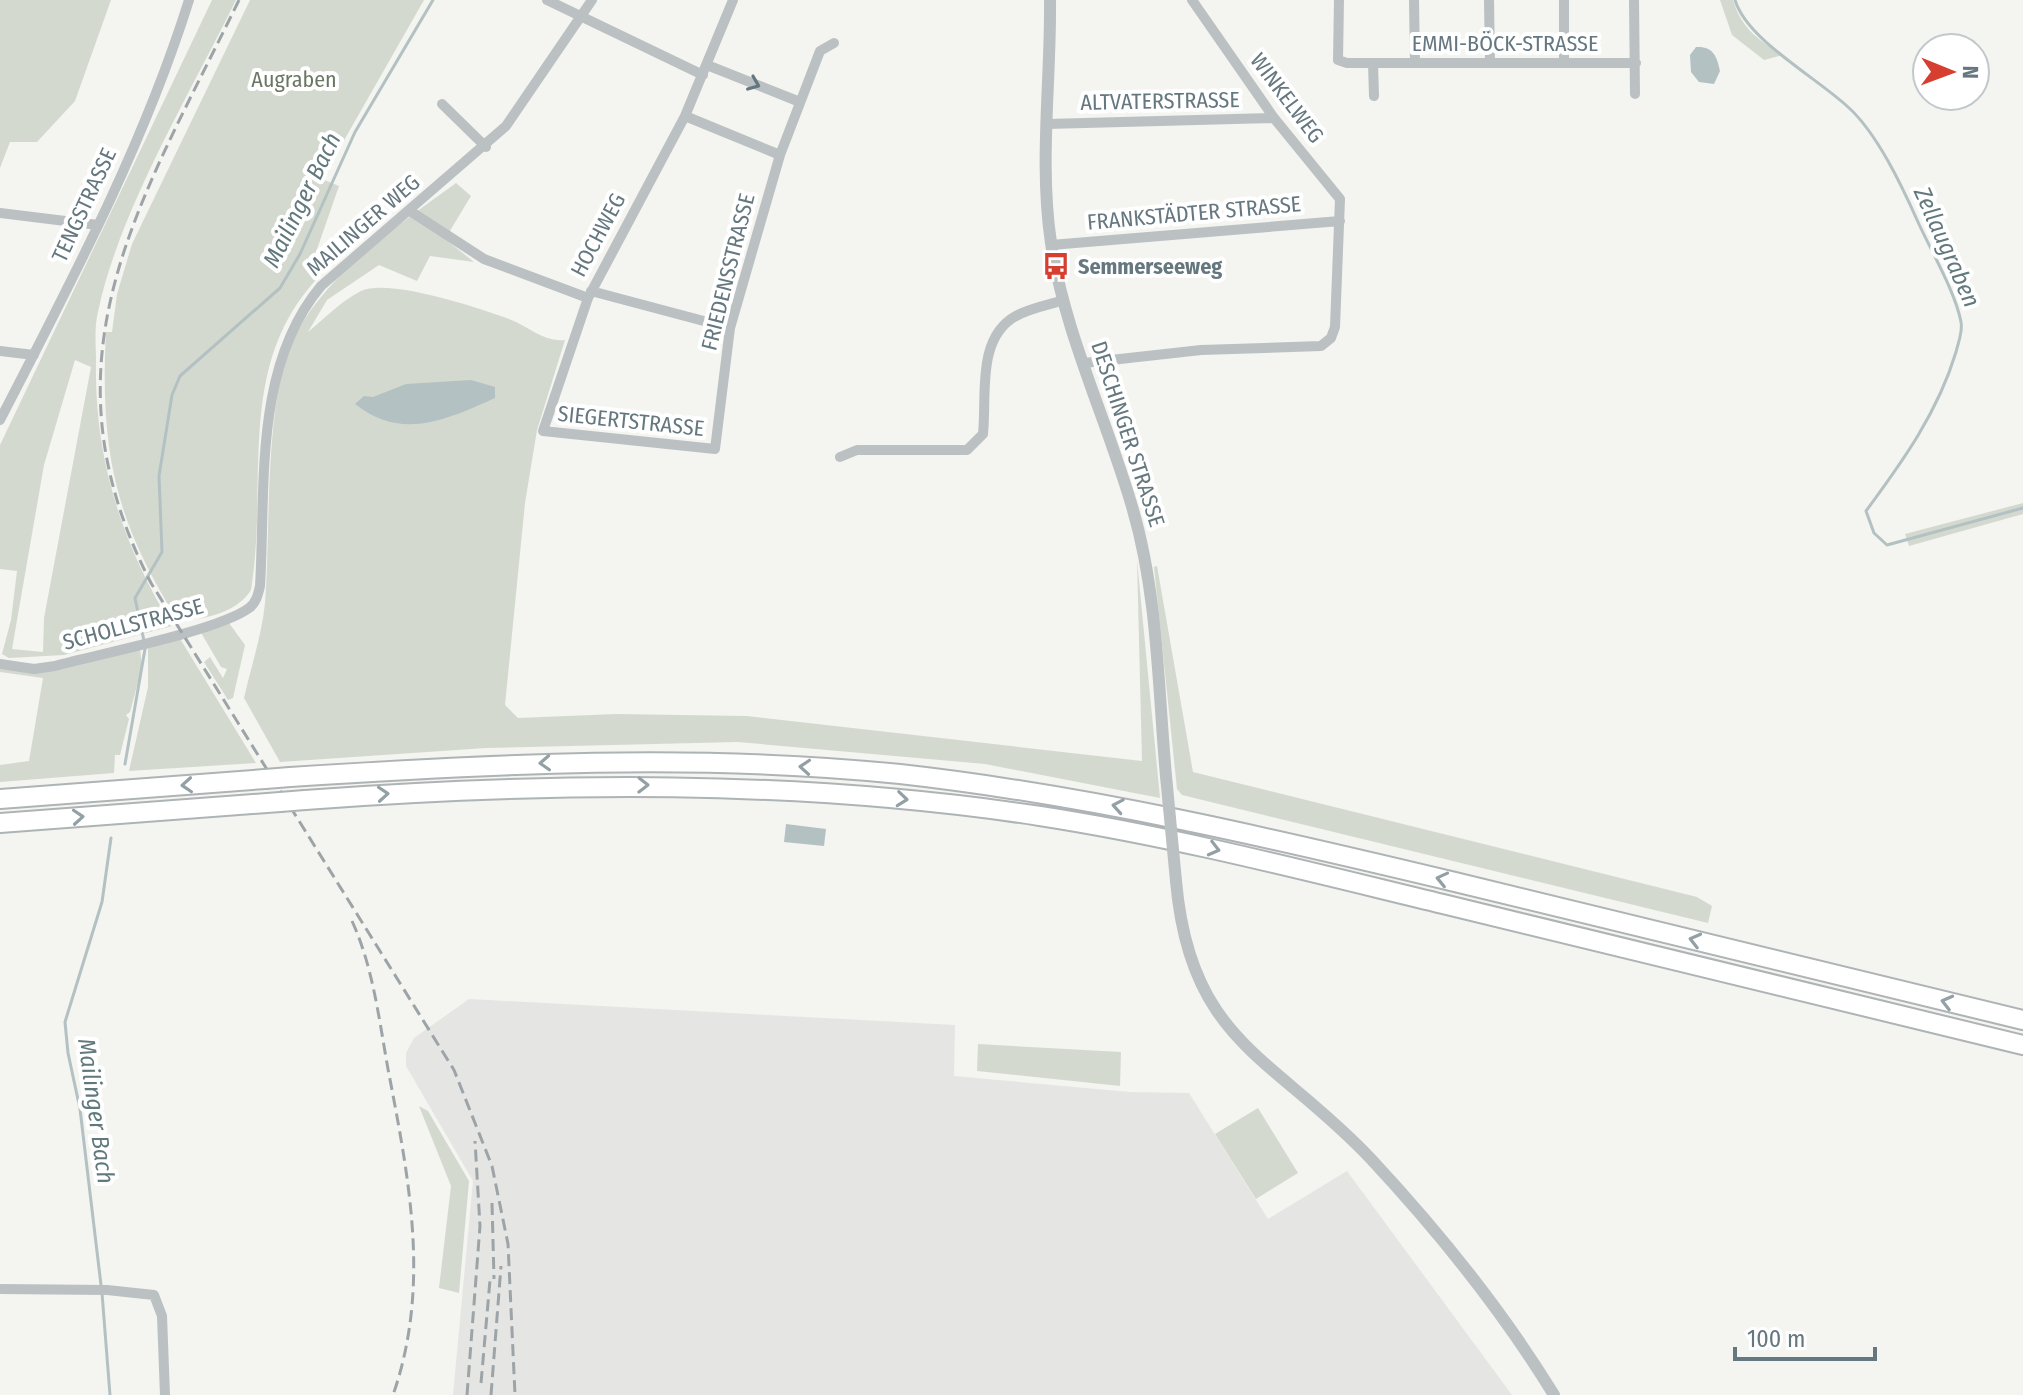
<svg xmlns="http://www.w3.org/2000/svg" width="2023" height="1395" viewBox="0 0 2023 1395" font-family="'Fira Sans Condensed',sans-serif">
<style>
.built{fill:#e5e5e4}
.green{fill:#d4d9d0;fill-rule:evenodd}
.water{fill:#b3c1c3}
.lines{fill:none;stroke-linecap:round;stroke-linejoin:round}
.stream{stroke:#b3c1c3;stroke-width:3}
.motorway-casing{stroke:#aeb3b5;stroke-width:22}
.minor{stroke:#bbc0c2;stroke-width:10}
.tertiary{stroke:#bbc0c2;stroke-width:12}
.motorway{stroke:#fff;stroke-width:18}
.rail{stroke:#9da4a8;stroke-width:3;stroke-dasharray:12 6;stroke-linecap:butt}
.motorway-bridge-casing{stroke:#aeb3b5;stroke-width:22;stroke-linecap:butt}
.tertiary-bridge{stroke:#bbc0c2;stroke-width:12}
.motorway-bridge{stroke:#fff;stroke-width:18}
.oneway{stroke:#65777f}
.oneway2{stroke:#93a0a5}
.labels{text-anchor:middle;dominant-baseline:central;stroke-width:8;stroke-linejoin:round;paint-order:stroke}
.street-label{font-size:22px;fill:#65777f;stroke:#fff}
.park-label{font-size:22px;fill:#6a7763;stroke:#fff}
.poi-label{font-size:22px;font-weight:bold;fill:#65777f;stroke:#fff;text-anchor:start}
.water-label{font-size:24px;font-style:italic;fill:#61797d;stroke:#fff}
</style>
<rect width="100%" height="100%" fill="#f4f4f0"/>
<path class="built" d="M 469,999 L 955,1025 L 954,1076 L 1130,1092 L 1189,1093 L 1268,1219 L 1347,1171 L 1512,1395 L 453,1395 L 473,1181 L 406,1066 L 406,1053 L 414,1038 Z"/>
<path class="green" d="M 0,0 L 111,0 L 75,101 L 37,142 L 10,142 L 0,168 Z
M 212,0 L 236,0 C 190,94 119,211 98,312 C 94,327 96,345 96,361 C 94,458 122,544 172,626 L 64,655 L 9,658 L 2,654 L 11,620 L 17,571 L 0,569 L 0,445 ZM 75,360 L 91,367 L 44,618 L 43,652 L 12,649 L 44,465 Z
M 250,0 L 424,0 L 322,179 L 339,186 L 315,255 L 334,262 C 231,353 270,471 251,590 C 238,612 201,622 177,619 C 114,519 100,449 106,332 L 112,332 L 117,294 L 132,244 Z
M 1720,0 L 1733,0 C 1741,28 1759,41 1783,55 L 1764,60 L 1732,35 Z
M 456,183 L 471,196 L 445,239 L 474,262 L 430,256 L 417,281 L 379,265 L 327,300 L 308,332 C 325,318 340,302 361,291 C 389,278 479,308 509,319 C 530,327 543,342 565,340 L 537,430 L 525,503 L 505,705 L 518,718 L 616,714 L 747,716 L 1142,761 L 1137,560 L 1160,798 L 985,764 L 738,742 L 486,748 L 280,762 L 244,698 C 251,667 262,634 265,603 C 271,530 263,393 297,332 C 332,269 400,224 456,183 Z
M 2023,503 L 2023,514 L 1909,546 L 1905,534 Z
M 1157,566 L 1193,772 L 1697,897 L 1712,906 L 1708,923 L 1182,795 L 1177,789 L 1154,567 Z
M 229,623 L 245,645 L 233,698 L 228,700 L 204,662 L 210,657 L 223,678 L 227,669 L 221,667 L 200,631 Z
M 179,637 L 256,763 L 129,771 L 148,687 L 148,647 Z
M 140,648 L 142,667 L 130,712 L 126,715 L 129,719 L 120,755 L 115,755 L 114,773 L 0,782 L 0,765 L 29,761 L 43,678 L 0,672 L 0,669 L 30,671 Z
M 978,1044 L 1121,1052 L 1120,1086 L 977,1071 Z
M 419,1106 L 428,1111 L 469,1181 L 459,1293 L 439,1288 L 451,1186 Z
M 1258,1108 L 1298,1173 L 1256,1199 L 1215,1134 Z"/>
<path class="water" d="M 1696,47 C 1713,46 1717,56 1720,71 L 1714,84 L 1699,82 L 1691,72 L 1690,55 Z
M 471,380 L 495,387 L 495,398 C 446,420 401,441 355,404 L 364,396 L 373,397 L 406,384 Z
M 786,824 L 826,829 L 824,846 L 784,842 Z"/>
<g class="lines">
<path class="stream" d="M 1735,0 C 1747,40 1816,77 1848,107 C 1877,133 1902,186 1918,222 C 1931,251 1955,291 1961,322 C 1963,332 1958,343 1956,352 C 1938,412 1903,461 1866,511 L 1874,533 L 1887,545 L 2023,508
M 144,641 L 135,598 L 162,552 L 159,476 L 172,395 L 180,376 L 280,288 L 300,254 L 355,132 L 433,0
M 125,764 L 145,649
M 101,1285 L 80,1109 L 68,1053 L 65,1022 L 102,902 L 111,838
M 102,1293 L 110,1395"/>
<g class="motorway-casing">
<path id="motorway" d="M 290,777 C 493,764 696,753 900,774 C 1088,795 1271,838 1455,882 C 1645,928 1834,974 2023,1020
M 0,799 L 265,779
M 305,800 C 551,782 796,779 1040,816 C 1176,837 1310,872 1443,904 C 1637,951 1830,998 2023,1045
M 0,823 L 280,802"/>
</g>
<path class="minor" d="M 547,0 L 703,75
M 733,0 L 685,116 L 588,298 L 543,431 L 715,449 L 730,328 L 780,155 L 820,51 L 834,43
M 1339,0 L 1338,60 L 1347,63 L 1636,63
M 1414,0 L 1415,63
M 1489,0 L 1490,63
M 1564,0 L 1564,63
M 1634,0 L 1635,94
M 1373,63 L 1374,96
M 707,65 L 800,102
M 442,104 L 486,147
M 685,116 L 780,155
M 1047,124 L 1274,118
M 410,211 L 484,259 L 588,298
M 0,213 L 98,225
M 1051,245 L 1340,221
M 591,291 L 730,328
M 0,351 L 34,355
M 1084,363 L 1201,350 L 1321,346 L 1331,338 L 1335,327 L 1340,199 L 1274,118 L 1192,0
M 0,420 C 70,284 143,147 189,0
M 840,457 L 857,450 L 967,450 L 983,434 C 987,396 976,338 1016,316 C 1030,308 1048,305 1064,300
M 0,664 L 34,669 L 55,666 C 98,654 218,631 249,608 C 256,603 258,595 260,586 C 266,487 253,367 321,286 L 506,126 L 592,0
M 0,1289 L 107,1290 L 154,1295 L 162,1316 L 165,1395"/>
<path class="tertiary" d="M 1050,0 C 1051,81 1039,163 1051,243 C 1065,335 1108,422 1133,510 C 1158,596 1158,688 1166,776
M 1176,881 C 1190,1043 1274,1056 1371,1159 C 1439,1232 1502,1310 1554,1395"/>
<use href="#motorway" class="motorway"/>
<path class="rail" d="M 239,0 C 141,202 35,358 151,583 L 454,1070 L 492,1166 L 508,1244 L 515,1395
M 352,921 C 373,967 379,1019 388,1069 C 409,1179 431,1286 393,1395
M 492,1203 L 494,1279
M 481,1383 L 490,1280
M 467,1395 L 480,1226 L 475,1141
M 491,1395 L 501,1266"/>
<g class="motorway-bridge-casing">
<path id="motorway-bridge" d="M 265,779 L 290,777
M 280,802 L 305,800"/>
</g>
<path class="tertiary-bridge" d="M 1166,776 L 1176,881"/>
<use href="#motorway-bridge" class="motorway-bridge"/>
</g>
<defs><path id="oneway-chevron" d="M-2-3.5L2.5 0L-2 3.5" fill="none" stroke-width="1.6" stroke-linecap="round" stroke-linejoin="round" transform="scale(2)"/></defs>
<use class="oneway" href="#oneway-chevron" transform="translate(754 84) rotate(22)"/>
<g class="oneway2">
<use href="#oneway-chevron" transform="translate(545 763) rotate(177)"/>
<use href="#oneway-chevron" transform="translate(805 767) rotate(-176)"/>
<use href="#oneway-chevron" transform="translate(187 785) rotate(176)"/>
<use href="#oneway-chevron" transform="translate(643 785) rotate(1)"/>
<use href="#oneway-chevron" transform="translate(383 794) rotate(-4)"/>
<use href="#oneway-chevron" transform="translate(902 799) rotate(6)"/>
<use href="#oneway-chevron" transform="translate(1118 806) rotate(-170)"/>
<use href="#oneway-chevron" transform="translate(78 817) rotate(-4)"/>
<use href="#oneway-chevron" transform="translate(1214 849) rotate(14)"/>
<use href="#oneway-chevron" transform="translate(1442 879) rotate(-167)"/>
<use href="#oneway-chevron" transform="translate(1695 940) rotate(-166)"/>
<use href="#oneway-chevron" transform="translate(1947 1002) rotate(-166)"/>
</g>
<defs>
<g id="bus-bare" transform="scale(2.16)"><path d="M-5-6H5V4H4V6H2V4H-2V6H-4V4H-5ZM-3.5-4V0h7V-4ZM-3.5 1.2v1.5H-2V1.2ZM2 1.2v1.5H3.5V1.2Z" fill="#d63f2f" stroke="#fff" stroke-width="2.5" paint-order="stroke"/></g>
</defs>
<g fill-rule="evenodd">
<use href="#bus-bare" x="1056" y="266"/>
</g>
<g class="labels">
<g class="street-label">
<text x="1505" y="43">EMMI-BÖCK-STRASSE</text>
<text transform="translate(1287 98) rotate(53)">WINKELWEG</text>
<text transform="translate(1160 101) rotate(-1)">ALTVATERSTRASSE</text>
<text transform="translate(84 205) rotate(-65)">TENGSTRASSE</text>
<text transform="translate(1194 213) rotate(-5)">FRANKSTÄDTER STRASSE</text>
<text transform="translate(363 225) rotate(-41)">MAILINGER WEG</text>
<text transform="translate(598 235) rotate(-62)">HOCHWEG</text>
<text transform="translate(728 272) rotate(-76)">FRIEDENSSTRASSE</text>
<text transform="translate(631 421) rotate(6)">SIEGERTSTRASSE</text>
<text transform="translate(1128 434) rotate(72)">DESCHINGER STRASSE</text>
<text transform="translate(133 624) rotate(-15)">SCHOLLSTRASSE</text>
</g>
<g class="park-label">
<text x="294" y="79">Augraben</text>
</g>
<g class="poi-label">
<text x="1078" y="266">Semmerseeweg</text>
</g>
<g class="water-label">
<text transform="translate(302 200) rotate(-64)">Mailinger Bach</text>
<text transform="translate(1947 247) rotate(66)">Zellaugraben</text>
<text transform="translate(96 1111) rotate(82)">Mailinger Bach</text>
</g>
</g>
<g transform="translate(1951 72) rotate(91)"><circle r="38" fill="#ffffff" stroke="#c1c9cc" stroke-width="2"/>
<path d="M0-6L14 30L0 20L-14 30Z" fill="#d63f2f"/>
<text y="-12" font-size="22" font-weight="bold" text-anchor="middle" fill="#65777f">N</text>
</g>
<path d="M1735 1347v12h140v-12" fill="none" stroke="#65777f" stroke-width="4"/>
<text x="1747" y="1347" font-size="24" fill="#65777f" stroke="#ffffff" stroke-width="6" paint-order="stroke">100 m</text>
</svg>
